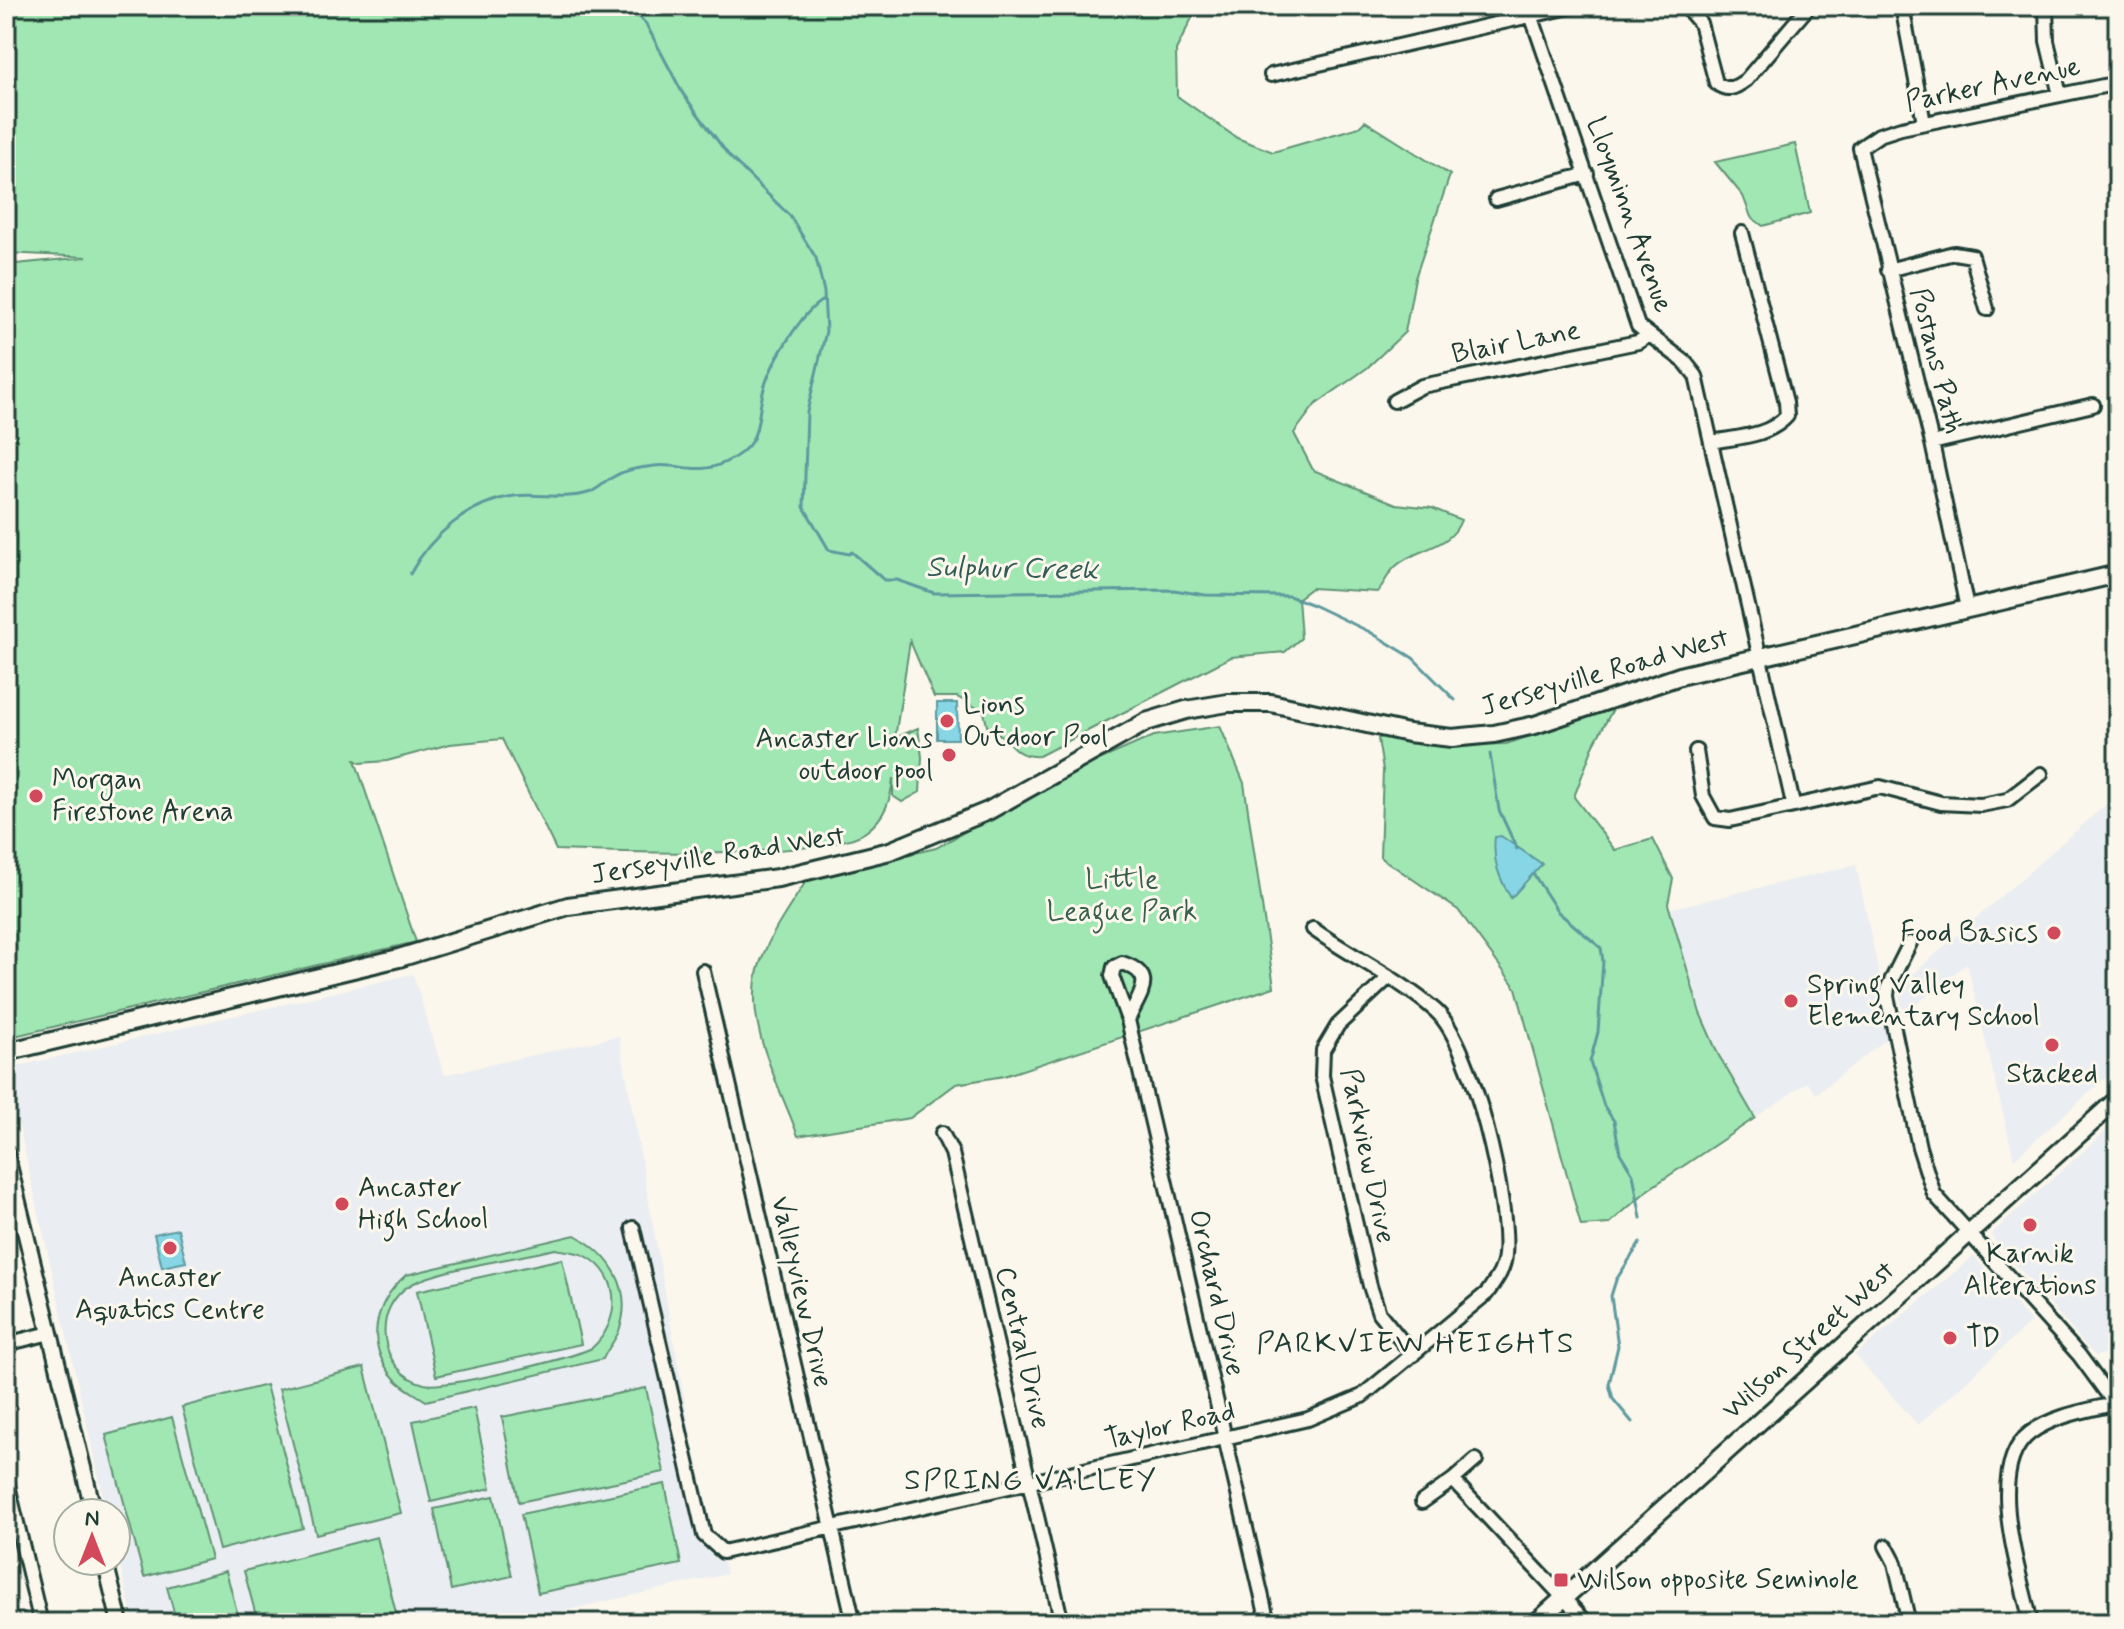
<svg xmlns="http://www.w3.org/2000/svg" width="2124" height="1629" viewBox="0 0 2124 1629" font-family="Mynerve,sans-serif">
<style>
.built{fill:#eaedf1}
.green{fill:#a1e7b3;stroke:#609274;stroke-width:2;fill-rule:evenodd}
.water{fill:#87d6e5;stroke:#5d999e;stroke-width:2}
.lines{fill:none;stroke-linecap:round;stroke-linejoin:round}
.stream{stroke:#5d999e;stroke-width:3}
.minor-casing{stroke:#1f3d34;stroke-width:18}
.tertiary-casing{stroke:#1f3d34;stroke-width:20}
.secondary-casing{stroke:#1f3d34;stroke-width:22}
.minor{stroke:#fbf7ec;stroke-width:12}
.tertiary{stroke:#fbf7ec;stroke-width:14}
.secondary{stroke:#fbf7ec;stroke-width:16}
.poi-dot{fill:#d1495b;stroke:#fbf7ec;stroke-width:3}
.labels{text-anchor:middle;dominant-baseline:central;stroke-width:6;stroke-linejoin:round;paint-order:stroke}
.street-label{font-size:28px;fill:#1f3d34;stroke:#fbf7ec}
.poi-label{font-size:28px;fill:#1f3d34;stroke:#fbf7ec;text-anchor:start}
.park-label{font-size:28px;fill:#395f4d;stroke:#fbf7ec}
.water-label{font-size:30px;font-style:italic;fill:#345c57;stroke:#fbf7ec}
.neighbourhood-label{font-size:30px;letter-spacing:2px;fill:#1f3d34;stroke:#fbf7ec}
</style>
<rect width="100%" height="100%" fill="#fbf7ec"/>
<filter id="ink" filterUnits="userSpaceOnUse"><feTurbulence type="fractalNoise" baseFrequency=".0125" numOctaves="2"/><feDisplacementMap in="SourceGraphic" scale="16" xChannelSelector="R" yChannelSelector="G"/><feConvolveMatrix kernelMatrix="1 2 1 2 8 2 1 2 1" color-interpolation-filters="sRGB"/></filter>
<g filter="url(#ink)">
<path class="built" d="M 2118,794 L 2118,1067 L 2014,1159 L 1967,963 L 1904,1015 L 1898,987 Z
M 1856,865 L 1892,1035 L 1816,1094 L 1807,1082 L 1755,1118 L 1708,1033 L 1669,909 Z
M 413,974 L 444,1075 L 619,1036 L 711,1549 L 723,1560 L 727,1574 L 510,1623 L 134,1623 L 116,1549 L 116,1513 L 107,1513 L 6,1069 Z
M 2118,1120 L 2118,1351 L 2095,1356 L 1990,1235 Z
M 1974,1256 L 2031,1322 L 1918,1425 L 1855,1355 Z"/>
<path class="green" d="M 6,6 L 1198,6 L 1176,50 L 1177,96 L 1237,138 L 1273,152 L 1359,127 L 1365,121 L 1450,175 L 1415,278 L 1405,332 L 1367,368 L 1315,405 L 1294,433 L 1313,470 L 1396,504 L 1432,508 L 1461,520 C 1450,550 1417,547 1396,566 C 1389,572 1383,585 1378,592 L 1311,588 L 1298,598 L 1301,638 L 1285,652 L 1231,657 L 1039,756 C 1011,758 1012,738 987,726 L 984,712 L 957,697 L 934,697 L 910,641 L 895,738 L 918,728 L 922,757 L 920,792 L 902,802 L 893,796 L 893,778 C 891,800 885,817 867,831 C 828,861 612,852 556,850 L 502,739 L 450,744 L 387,761 L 360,763 L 355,760 L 416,942 L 6,1038 L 6,265 L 87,257 L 6,253 Z
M 1795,144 L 1810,213 L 1763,226 L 1751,217 L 1743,196 L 1715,162 Z
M 1613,709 L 1594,744 L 1574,797 L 1615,850 L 1653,839 L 1673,879 L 1668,904 L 1700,1013 L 1718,1054 L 1755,1118 L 1649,1189 L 1609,1224 L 1581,1226 L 1516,988 L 1458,910 L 1380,857 L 1383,770 L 1378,739 L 1385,735 L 1445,745 L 1506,744 Z
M 1220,726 L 1244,783 L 1274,987 L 1004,1076 L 956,1084 L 910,1118 L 798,1136 C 780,1086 744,1025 758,970 C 767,937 790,907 808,878 L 936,848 L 1065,775 L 1154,736 Z
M 575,1235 C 611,1255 634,1289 619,1331 C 615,1341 607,1349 603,1359 L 426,1401 C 416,1394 403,1388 395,1379 C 364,1345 374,1303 406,1275 ZM 555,1249 C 565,1251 577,1251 586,1256 C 623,1276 620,1323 592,1348 C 569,1359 446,1389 424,1384 C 378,1372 370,1307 412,1284 C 442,1268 519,1258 555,1249 Z
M 562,1259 L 581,1344 L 436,1376 L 417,1291 Z
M 364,1367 L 401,1513 L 316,1534 L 279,1389 Z
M 266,1385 L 303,1528 L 219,1550 L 182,1407 Z
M 646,1388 L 664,1472 L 519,1502 L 502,1417 Z
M 474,1408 L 491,1488 L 431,1502 L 413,1421 Z
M 172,1417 L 211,1559 L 144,1577 L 106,1435 Z
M 665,1484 L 681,1564 L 538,1593 L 521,1514 Z
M 494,1496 L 512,1576 L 451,1590 L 434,1509 Z
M 377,1537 L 396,1613 L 356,1623 L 258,1623 L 244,1571 Z
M 226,1571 L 240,1623 L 177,1623 L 167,1587 Z"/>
<path class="water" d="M 937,703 L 957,703 L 958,739 L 937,739 Z
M 1501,836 L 1542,864 L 1511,898 C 1499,878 1492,860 1495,837 Z
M 178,1229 L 186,1262 L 162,1267 L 154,1234 Z"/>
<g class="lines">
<path class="stream" d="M 629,6 L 646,24 L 683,94 L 729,156 L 790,216 L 816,258 L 824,292 L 826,331 L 807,412 L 804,507 L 829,550 L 849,554 L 852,552 L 884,580 L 897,580 L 934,593 L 1174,590 L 1205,595 L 1289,596 L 1313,605 L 1370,632 L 1413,658 L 1455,700
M 410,574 C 431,535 470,502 514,496 C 538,493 564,500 588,493 C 598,490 604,482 613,477 C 626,469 640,468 654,466 C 681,463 697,476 726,462 C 766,443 754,420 765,385 C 772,363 802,311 823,300
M 1490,754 L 1499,810 L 1517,849
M 1534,875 L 1558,912 L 1601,948 L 1603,961 L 1598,1032 L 1590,1062 L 1604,1106 L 1614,1121 L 1620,1153 L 1633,1174 L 1641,1218
M 1632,1422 L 1613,1399 L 1609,1384 L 1618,1346 L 1611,1296 L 1616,1280 L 1640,1243"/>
<g class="minor-casing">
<path id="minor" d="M 1528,6 L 1638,326 L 1685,362 L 1696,376 L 1793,804
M 1685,6 L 1700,23 L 1716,83 C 1728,92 1735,88 1746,80 L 1809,6
M 1902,6 L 1924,123
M 2046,6 L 2047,41 L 2060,95
M 1271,75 L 1574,6
M 1496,199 L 1587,174
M 1888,270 L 1954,253 L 1972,256 L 1987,309
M 1394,401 L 1422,386 L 1638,342 L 1648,336
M 1711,442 C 1737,437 1768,437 1787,416 L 1786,402 L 1742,233
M 1932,443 L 2093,405
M 1967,608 L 1932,443 L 1860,148 L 1879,135 L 1901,128 L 2118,83
M 1696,751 L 1703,796 L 1715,818 L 1730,820 L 1880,787 L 1941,803 L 1981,805 L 2007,800 L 2041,774
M 1910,943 L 1888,987 L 1887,996 L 1919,1147 L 1934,1194 L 2079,1355 L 2115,1404
M 703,971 L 854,1623
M 1387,979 L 1338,1025 L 1323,1050 L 1322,1076 L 1370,1286 L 1379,1313 L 1413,1355
M 1128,1020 C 1139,995 1159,975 1122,963 L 1114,967 L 1112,976 L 1128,1020 L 1268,1623
M 942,1133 L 952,1153 L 1062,1623
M 633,1228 L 704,1535 L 723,1552 L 1308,1419 L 1362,1396 L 1487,1293 C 1496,1280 1504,1270 1505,1255 C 1510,1204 1473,1045 1436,1011 C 1400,979 1352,957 1313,929
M 6,1344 L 50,1333
M 6,1477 L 41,1623
M 1453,1480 L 1476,1460
M 1422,1502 L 1453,1480 L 1587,1623
M 1886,1546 L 1895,1563 L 1909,1623
M 2031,1623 C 2021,1575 1983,1469 2030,1433 C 2054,1415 2090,1410 2118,1403"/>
</g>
<g class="tertiary-casing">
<path id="tertiary" d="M 6,1153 L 94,1513
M 105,1561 L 120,1623"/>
</g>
<g class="secondary-casing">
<path id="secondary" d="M 6,1052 L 399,958 L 568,906 L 778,878 L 890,851 L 988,811 L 1146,722 L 1186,710 L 1228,703 L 1271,703 L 1408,733 L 1452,738 L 1494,734 L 1535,725 L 1683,675 L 2118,574
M 1536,1623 L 2118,1099"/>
</g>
<use href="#minor" class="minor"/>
<use href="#tertiary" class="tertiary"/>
<use href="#secondary" class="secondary"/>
</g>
</g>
<g class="poi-dot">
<circle cx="947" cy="721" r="8"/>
<circle cx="949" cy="755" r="8"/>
<circle cx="36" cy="796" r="8"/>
<circle cx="2054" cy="933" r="8"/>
<circle cx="1791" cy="1001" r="8"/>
<circle cx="2052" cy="1045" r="8"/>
<circle cx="342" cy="1204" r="8"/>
<circle cx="2030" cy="1225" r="8"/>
<circle cx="170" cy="1248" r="8"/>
<circle cx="1950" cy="1338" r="8"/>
<rect x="1553" y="1572" width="16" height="16" rx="4"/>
</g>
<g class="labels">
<g class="street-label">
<text transform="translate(1993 85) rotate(-12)">Parker Avenue</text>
<text transform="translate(1629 215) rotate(70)">Lloyminn Avenue</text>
<text transform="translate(1516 343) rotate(-11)">Blair Lane</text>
<text transform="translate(1936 361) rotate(76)">Postans Path</text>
<text transform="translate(1605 673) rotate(-16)">Jerseyville Road West</text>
<text transform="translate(718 856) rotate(-9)">Jerseyville Road West</text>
<text transform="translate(1367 1156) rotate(78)">Parkview Drive</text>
<text transform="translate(801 1292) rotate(77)">Valleyview Drive</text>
<text transform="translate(1216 1293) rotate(77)">Orchard Drive</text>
<text transform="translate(1809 1341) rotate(-42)">Wilson Street West</text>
<text transform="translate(1022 1348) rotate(77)">Central Drive</text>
<text transform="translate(1170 1426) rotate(-13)">Taylor Road</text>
</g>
<g class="poi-label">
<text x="963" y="705">Lions<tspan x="963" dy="32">Outdoor Pool</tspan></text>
<text x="933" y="739" text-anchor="end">Ancaster Lions<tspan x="933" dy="32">outdoor pool</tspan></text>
<text x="52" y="780">Morgan<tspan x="52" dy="32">Firestone Arena</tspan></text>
<text x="2038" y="933" text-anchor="end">Food Basics</text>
<text x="1807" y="985">Spring Valley<tspan x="1807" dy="32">Elementary School</tspan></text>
<text x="2052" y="1074" text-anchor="middle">Stacked</text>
<text x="358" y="1188">Ancaster<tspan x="358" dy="32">High School</tspan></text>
<text x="2030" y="1254" text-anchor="middle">Karnik<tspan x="2030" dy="32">Alterations</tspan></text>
<text x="170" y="1278" text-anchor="middle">Ancaster<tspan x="170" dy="32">Aquatics Centre</tspan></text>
<text x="1966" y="1338">TD</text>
<text x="1577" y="1580">Wilson opposite Seminole</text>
</g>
<g class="park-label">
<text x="1122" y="880">Little<tspan x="1122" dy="32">League Park</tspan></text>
</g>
<g class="water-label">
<text transform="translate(1012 569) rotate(1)">Sulphur Creek</text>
</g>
<g class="neighbourhood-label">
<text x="1416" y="1343">PARKVIEW HEIGHTS</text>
<text x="1031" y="1480">SPRING VALLEY</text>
</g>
</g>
<rect width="2124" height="1629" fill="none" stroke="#fbf7ec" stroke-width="32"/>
<rect x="16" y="16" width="2092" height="1597" fill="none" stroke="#1f3d34" stroke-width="3" filter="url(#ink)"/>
<g transform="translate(92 1537)"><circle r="38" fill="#fbf7ec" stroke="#a3ada2" stroke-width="2"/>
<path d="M0-6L14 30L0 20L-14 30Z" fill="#d1495b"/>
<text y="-12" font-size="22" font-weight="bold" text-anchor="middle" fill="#1f3d34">N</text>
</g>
</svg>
